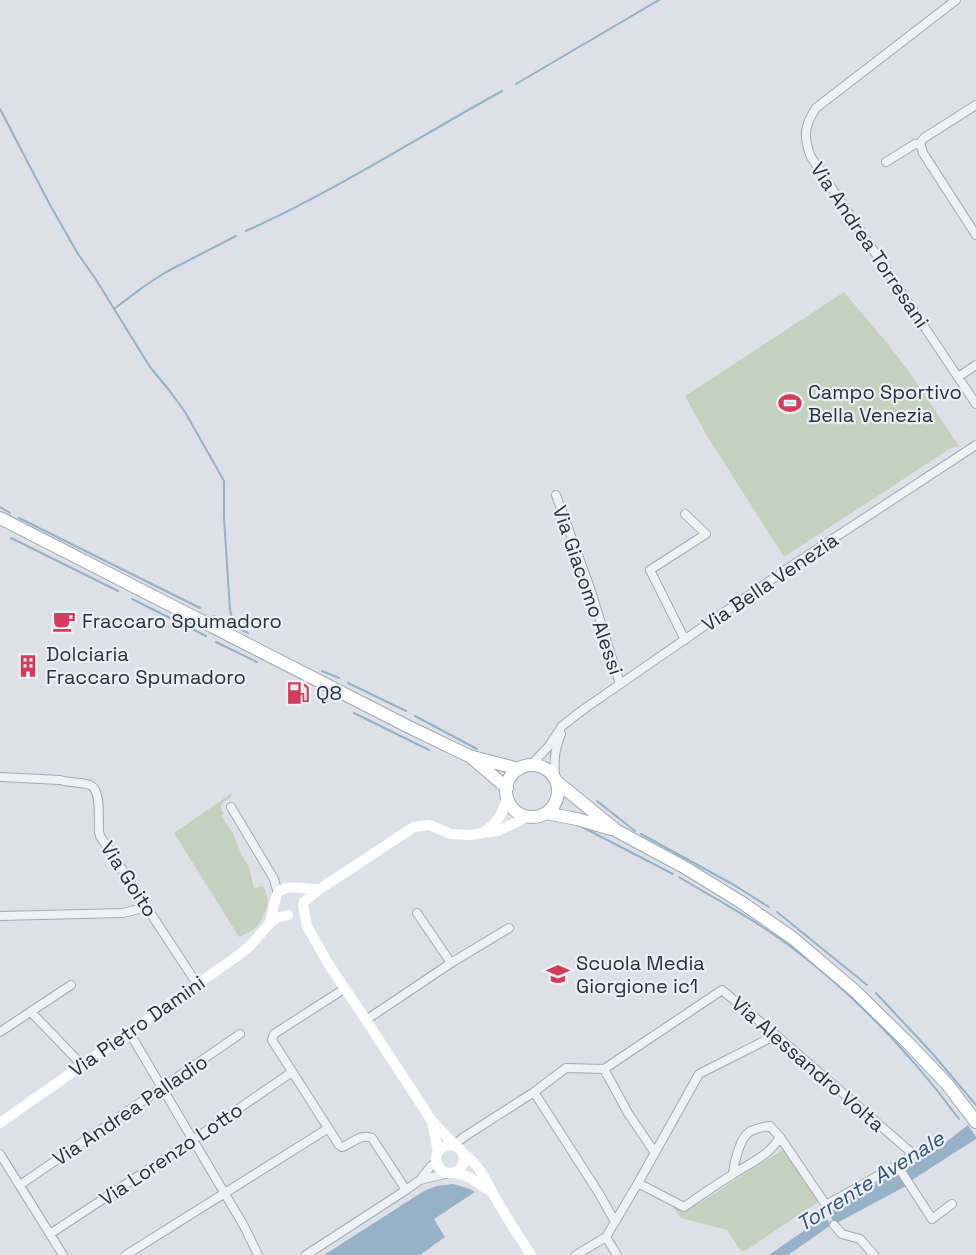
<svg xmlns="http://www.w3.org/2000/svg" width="976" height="1255" viewBox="0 0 976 1255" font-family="'Space Grotesk',sans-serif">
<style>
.green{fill:#c4d1be}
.water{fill:#96b1c8}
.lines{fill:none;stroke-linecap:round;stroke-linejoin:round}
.stream{stroke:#96b1c8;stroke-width:2}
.street-casing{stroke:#a2a8b1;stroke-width:10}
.primary-casing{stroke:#9ca6b3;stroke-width:14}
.street{stroke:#eff2f5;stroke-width:8}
.secondary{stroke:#fff;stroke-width:10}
.primary{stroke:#fff;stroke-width:12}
.labels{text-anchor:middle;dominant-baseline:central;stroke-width:4.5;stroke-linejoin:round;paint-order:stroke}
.street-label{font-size:20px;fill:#26303e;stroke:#ecf0f5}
.poi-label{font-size:20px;fill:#26303e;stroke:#ecf0f5;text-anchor:start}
.water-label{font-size:21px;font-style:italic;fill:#2f5172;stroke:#ecf0f5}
</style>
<rect width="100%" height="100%" fill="#dde1e7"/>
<path class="green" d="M 844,292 L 888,344 L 912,376 L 959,446 L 951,448 L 784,557 L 707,436 L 685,396 Z
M 232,793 L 230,799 C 221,801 218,808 224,814 L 221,816 L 233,833 L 242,856 L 249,867 L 254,888 L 263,886 L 268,899 L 267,908 L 259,924 L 253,930 L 239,937 L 174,833 Z
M 782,1150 L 787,1150 L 821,1200 L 745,1251 L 741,1251 L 727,1230 L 681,1218 L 671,1203 L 684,1210 L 689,1210 Z"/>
<path class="water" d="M 968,1125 L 976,1137 L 976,1139 L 912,1180 L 904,1169 L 936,1150 Z
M 894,1172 L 896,1172 L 906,1186 L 835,1224 L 828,1213 Z
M 453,1184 L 470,1189 L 475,1192 L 434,1219 L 445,1237 L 420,1255 L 324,1255 L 424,1191 L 437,1186 Z
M 825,1216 L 831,1225 L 788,1255 L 769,1255 Z"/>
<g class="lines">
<path class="stream" d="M 516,84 L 659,0
M 0,109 L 49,203 L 78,254 L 95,278 L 150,367 L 169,390 L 185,412 L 224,481 L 224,518 L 230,610 L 234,626
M 246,231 C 335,191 417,138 502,91
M 114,309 L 143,287 L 166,272 L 236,236
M 0,507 L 10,513
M 19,518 L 200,608
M 11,538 L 118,591
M 132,599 L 206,636
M 214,616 L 248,633
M 216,642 L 257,662
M 322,671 L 339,678
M 348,683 L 406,711
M 354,713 L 429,750
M 415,716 L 477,749
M 597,801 L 635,831
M 582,827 L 673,874
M 641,834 L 734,885 L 769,907
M 679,877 C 707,894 735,909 761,926 C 837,976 906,1047 959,1119
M 777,912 L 867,985
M 876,993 L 932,1053 L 976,1105"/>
<g class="street-casing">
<path id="street" d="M 956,0 L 816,108 C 804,126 803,137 811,157 L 976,404
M 976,105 L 924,138 L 920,143 L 923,153 L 976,235
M 886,162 L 915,144 L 920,143
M 958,377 L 976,365
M 556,495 L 590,588 L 620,684
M 685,640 L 650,570 L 706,534 L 685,514
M 531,765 L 549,746 L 562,726 L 584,709 L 784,571 L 976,445
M 0,777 L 60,780 C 69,783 82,782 90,785 C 102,790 98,820 99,832 L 100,836 L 197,984
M 555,779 C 554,761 554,751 561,734
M 231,807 L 274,879 L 278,894
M 417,913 L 451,963
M 0,916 L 123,913 L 147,907
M 344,989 L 274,1034 L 272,1040 L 339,1145 L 342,1147 C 353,1143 361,1133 372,1138 L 406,1190
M 31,1012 L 82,1065
M 366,1020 L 451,963 L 509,928
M 0,1032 L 71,985
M 129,1032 L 244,1226 L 258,1255
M 604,1069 L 628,1113 L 655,1153
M 534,1092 L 600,1195 L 615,1222
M 456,1146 L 459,1141 L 464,1137 L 534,1092 L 566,1068 L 604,1069 L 722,990 L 776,1035 L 913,1154 L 897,1165 L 826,1205 L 780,1137 C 768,1157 751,1162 732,1175 C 715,1185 700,1196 684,1207 L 638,1183
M 0,1154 L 63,1255
M 897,1165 L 932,1219 L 952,1204
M 733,1173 C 734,1163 739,1143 746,1135 C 751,1129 762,1127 770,1126 L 780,1137
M 420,1180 L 449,1173
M 20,1185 L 240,1034
M 834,1225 L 842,1234 L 860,1239 L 874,1255
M 50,1234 L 193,1140 L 292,1072
M 606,1237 L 617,1255
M 126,1255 L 327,1129
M 306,1255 L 406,1190 L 420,1180 L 431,1166 L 436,1163
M 576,1255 L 606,1237 L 638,1183 L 699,1074 L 776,1035"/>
</g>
<g class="primary-casing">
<path id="primary" d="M 0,518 L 407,726 L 469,756 L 519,769
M 472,758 L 507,788
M506 791a26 26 0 1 1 52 0a26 26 0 1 1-52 0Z
M 557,782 L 617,831 L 684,867 L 741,902 L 794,939 L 855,991 L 910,1045 L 947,1084 L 976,1122
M 546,813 L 577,819 L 611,829"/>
</g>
<use href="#street" class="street"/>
<path class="secondary" d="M 484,832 C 498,822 505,811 507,794
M 304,902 L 318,890 L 414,827 L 429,825 L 451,834 L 469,835 L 498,831 L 519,821 L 526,816
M 303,905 L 307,926 L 329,965 L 366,1020 L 432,1121 L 455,1145
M 269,924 C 273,915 273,904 277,895 C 283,882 306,890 318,889
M 432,1121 L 438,1152
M 0,1123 L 236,957 L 249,947 L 271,922 L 277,918 L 288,915
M436 1159a14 14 0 1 1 28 0a14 14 0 1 1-28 0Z
M 464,1154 C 481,1166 487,1183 496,1199 C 507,1218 519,1237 531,1255
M 455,1173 L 469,1177 L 490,1191"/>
<use href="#primary" class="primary"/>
</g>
<defs>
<g id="stadium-bare" transform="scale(1.8)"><path d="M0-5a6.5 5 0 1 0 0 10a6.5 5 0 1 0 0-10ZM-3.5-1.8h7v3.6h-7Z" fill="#d13d5c" stroke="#ecf0f5" stroke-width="2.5" paint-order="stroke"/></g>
<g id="cafe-bare" transform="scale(1.8)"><path d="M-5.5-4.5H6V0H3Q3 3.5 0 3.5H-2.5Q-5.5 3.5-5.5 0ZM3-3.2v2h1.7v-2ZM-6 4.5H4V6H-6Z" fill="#d13d5c" stroke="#ecf0f5" stroke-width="2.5" paint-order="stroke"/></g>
<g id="building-bare" transform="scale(1.8)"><path d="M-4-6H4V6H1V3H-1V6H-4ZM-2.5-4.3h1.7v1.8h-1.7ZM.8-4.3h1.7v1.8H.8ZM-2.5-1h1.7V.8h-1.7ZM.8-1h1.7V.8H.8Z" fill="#d13d5c" stroke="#ecf0f5" stroke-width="2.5" paint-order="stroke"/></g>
<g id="fuel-bare" transform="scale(1.8)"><path d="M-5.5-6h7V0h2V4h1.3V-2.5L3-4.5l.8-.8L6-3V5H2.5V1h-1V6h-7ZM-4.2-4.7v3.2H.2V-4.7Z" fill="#d13d5c" stroke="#ecf0f5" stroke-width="2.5" paint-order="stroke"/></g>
<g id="school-bare" transform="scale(1.8)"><path d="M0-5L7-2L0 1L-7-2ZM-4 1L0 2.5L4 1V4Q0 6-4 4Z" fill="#d13d5c" stroke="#ecf0f5" stroke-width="2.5" paint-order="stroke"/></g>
</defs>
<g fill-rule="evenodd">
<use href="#stadium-bare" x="790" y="403"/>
<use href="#cafe-bare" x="64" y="621"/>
<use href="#building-bare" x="28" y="666"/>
<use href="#fuel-bare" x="298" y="693"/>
<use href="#school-bare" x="558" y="974"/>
</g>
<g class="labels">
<g class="street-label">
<text transform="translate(870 245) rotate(56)">Via Andrea Torresani</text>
<text transform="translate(770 582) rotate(-34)">Via Bella Venezia</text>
<text transform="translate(588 590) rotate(71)">Via Giacomo Alessi</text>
<text transform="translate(129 879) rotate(57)">Via Goito</text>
<text transform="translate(137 1026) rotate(-35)">Via Pietro Damini</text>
<text transform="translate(808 1064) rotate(41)">Via Alessandro Volta</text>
<text transform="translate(130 1110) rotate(-34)">Via Andrea Palladio</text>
<text transform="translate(171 1154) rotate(-34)">Via Lorenzo Lotto</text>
</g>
<g class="poi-label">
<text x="808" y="392">Campo Sportivo<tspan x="808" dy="23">Bella Venezia</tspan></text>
<text x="82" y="621">Fraccaro Spumadoro</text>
<text x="46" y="654">Dolciaria<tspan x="46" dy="23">Fraccaro Spumadoro</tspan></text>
<text x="316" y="693">Q8</text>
<text x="576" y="963">Scuola Media<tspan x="576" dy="23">Giorgione ic1</tspan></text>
</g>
<g class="water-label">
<text transform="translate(870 1181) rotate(-32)">Torrente Avenale</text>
</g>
</g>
</svg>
